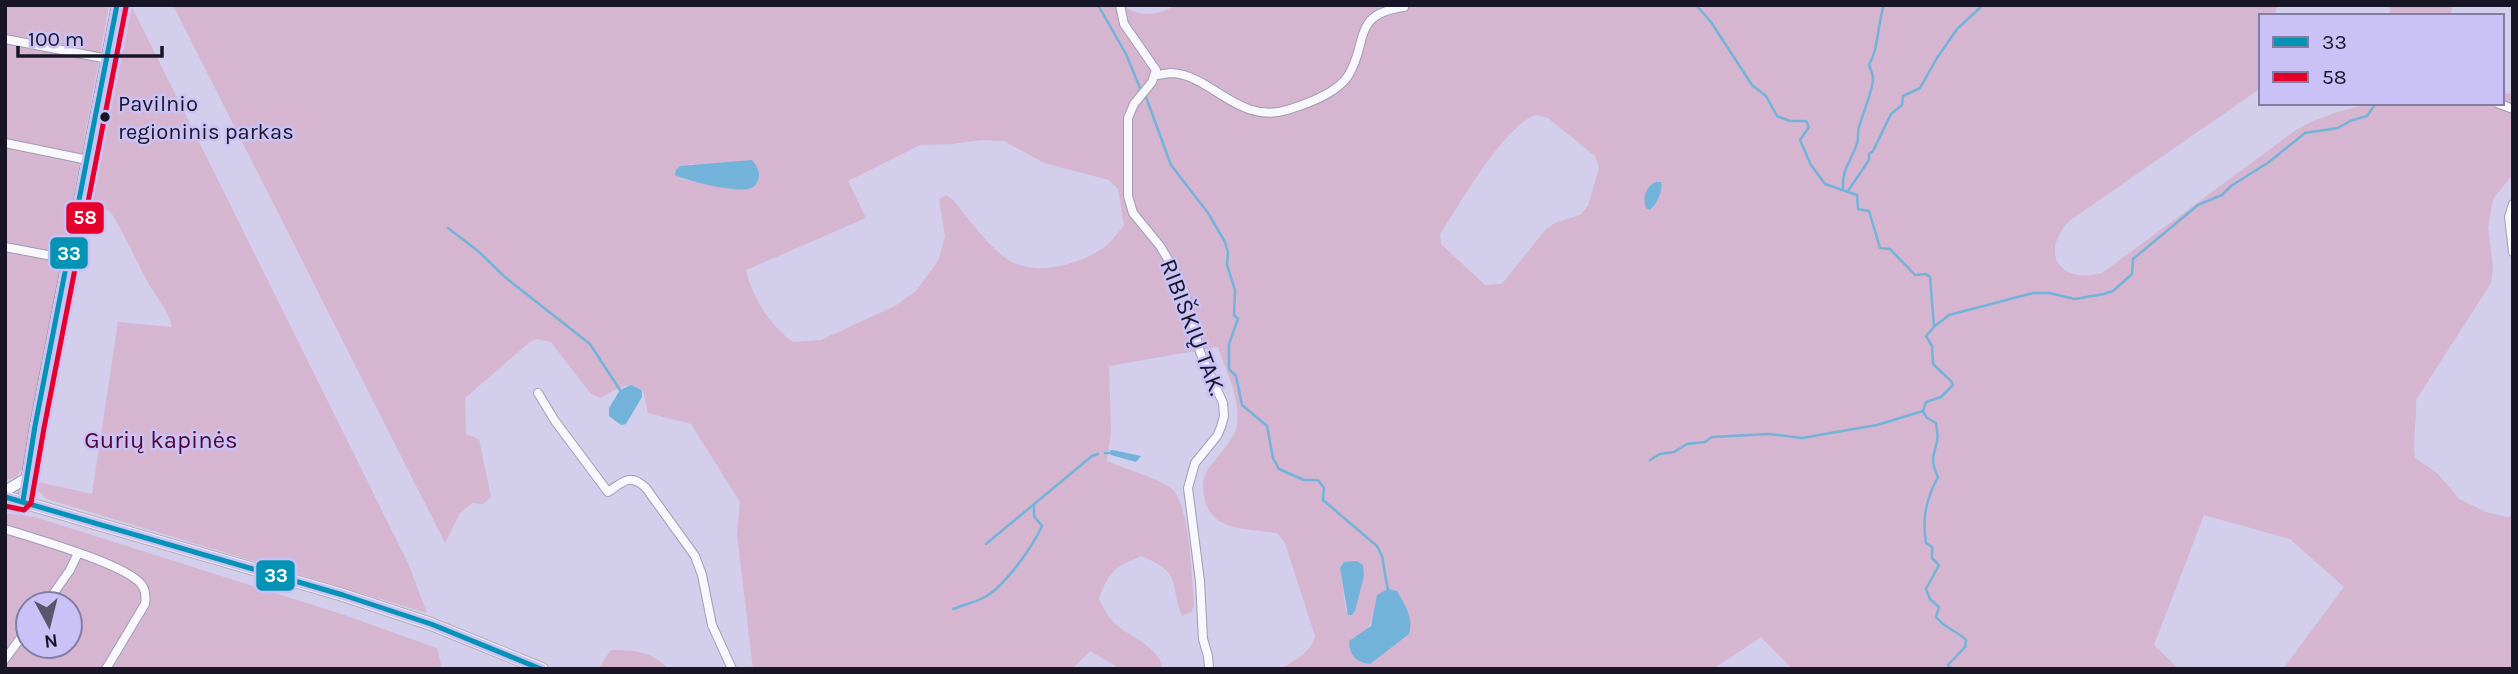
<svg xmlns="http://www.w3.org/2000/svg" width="2518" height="674" viewBox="0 0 2518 674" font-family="Karla,sans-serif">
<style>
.green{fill:#d5b5d0;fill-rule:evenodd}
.water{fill:#73b3da}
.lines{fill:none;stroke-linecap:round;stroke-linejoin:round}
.stream{stroke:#73b3da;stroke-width:2.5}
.street-casing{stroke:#a09cb3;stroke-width:10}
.secondary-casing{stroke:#a09cb3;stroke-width:12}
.primary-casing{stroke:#b3abb6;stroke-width:14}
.street{stroke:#f8f8fc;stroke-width:8}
.secondary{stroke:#f8f8fc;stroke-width:10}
.primary{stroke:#f1edef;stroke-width:12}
.bus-1-casing{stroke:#cac2f7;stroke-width:10}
.bus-2-casing{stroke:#cac2f7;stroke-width:10}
.bus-1{stroke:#0493b5;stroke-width:5}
.bus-2{stroke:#e4002b;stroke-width:5}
.bus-dot{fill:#181527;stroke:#cac2f7;stroke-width:2.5}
.labels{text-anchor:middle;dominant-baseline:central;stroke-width:5;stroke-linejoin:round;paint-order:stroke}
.bus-label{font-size:22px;fill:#181527;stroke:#cac2f7;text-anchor:start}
.street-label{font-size:24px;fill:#181527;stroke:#cac2f7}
.park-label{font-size:24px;fill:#500732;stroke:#cac2f7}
.line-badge{stroke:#cac2f7;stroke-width:2.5}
.badge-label{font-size:19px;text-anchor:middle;font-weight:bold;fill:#fff}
</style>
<rect width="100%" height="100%" fill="#d2ceeb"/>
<path class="green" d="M 5,5 L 109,5 L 23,467 L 17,476 L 5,481 Z
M 173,5 L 1123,5 C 1137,18 1160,16 1175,5 L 2278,5 L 2274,16 L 2261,16 L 2261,88 L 2069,221 C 2039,253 2060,285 2102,273 L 2296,130 L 2313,121 L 2337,112 L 2373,103 L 2502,103 L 2502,93 L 2513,94 L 2513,174 L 2493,199 L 2488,228 L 2493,267 L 2491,283 L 2416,400 C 2417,420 2412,439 2415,458 L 2437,473 L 2459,499 L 2486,512 L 2507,517 L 2513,515 L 2513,669 L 2283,669 L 2344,587 L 2290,539 L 2204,515 L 2154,645 L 2179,669 L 1792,669 L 1761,637 L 1713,669 L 1281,669 C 1294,660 1312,653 1315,636 L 1285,543 L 1277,533 C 1246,528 1209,532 1204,495 C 1202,486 1203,476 1208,469 C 1217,457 1235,439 1237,425 C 1241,399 1226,371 1218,347 L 1109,366 L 1111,431 L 1107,461 C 1122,468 1161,479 1172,489 C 1190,505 1192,581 1194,606 L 1191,612 L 1182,616 C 1169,581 1183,573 1141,556 C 1115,567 1108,572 1099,599 C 1103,607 1108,617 1114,623 C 1128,636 1162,648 1162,669 L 1121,669 L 1090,651 L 1072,669 L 753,669 L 737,534 L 740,502 L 691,424 L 648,413 L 643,390 C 627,380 615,390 601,398 L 591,394 L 551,342 L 538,339 L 531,341 L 465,398 L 466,434 L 479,439 L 491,497 L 483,504 L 472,503 L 460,513 L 445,543 ZM 1536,115 L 1548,118 L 1595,156 L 1599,168 L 1588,206 L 1580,215 L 1555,223 L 1546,229 L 1502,284 L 1485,285 L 1441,244 L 1440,234 C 1460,204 1504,125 1536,115 ZM 982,140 L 1004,141 L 1044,163 L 1109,180 L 1118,189 L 1124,226 C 1117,233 1110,244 1102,249 C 1075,266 1031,278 1004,257 C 984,241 969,219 953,200 L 946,195 L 939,199 L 945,237 L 938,261 L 916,291 L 895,306 L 821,340 L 793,342 C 770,326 752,297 746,270 L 866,218 L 848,181 L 920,145 L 952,144 ZM 694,164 L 743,190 L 682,179 L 676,170 L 680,166 ZM 1340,568 L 1364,576 L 1352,615 L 1346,610 ZM 1375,604 L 1409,634 L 1369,664 L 1352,638 C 1370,632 1373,622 1375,604 Z
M 2390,5 L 2453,5 L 2450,16 L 2390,16 Z
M 132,7 L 408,563 L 427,613 L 47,499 L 38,491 L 34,481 L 92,494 L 118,322 L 172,327 C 168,308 155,296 146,279 C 134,256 124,233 110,211 L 92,205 Z
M 5,513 L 35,517 L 338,613 L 437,648 L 442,669 L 5,669 ZM 28,604 L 70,604 L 70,646 L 28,646 Z
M 611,650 C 632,650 653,651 668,669 L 598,669 Z"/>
<path class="water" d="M 752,160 C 757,166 761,173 758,180 C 756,184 755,187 751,188 C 740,194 687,181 675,175 L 676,170 L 680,166 Z
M 1656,182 L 1661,182 C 1663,191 1657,204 1650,210 L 1646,208 C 1642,197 1646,186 1656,182 Z
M 631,385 L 642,390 L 642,397 L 626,424 L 621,425 L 609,416 L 609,408 L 620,390 Z
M 1110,450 L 1113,450 L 1141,456 L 1136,462 L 1111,455 Z
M 1357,561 L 1363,565 L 1364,576 L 1355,611 L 1352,615 L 1348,615 L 1340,568 L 1344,562 Z
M 1388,589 L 1397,591 C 1405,605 1414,618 1409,634 L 1370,664 C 1357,663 1349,655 1349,641 L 1371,626 L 1377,595 Z"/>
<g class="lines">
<path class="stream" d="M 1098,5 L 1126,54 L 1140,88
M 1696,5 L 1711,22 L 1752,85 L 1766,96 L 1777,116 L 1790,121 L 1806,121 L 1809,127 L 1800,140 L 1811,165 L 1825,184 L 1857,195 L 1858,209 L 1869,211 L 1880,248 L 1890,249 L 1915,275 L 1926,274 L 1930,277 L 1934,327 L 1926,336 L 1932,346 L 1933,364 L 1951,381 L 1953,385 L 1941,397 L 1926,402 L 1923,411 L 1927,418 L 1936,423 C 1936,428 1939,436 1937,441 C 1933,459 1930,459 1938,477 C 1926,499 1922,518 1926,543 L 1932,547 L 1932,558 L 1939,565 L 1926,589 L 1930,599 L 1939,607 L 1936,617 C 1946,630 1957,630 1966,640 L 1965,647 L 1948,665 L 1951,669
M 1146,97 L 1171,165 L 1208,213 L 1225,242 L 1228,253 L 1227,265 L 1235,290 L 1234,315 L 1238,319 L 1229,344 L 1229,369 L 1236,376 L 1242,405 L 1267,426 L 1273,458 L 1279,469 L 1304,480 L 1318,480 L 1324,488 L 1323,500 L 1377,546 L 1382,556 L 1388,591
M 1843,189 C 1842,167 1851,163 1857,143 C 1859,138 1857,132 1859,127 C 1863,113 1872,93 1873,79 C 1873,74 1870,69 1869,64 C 1878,52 1878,21 1884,5
M 1848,191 L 1869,160 L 1869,154 L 1873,151 L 1891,114 L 1902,105 L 1903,96 L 1920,88 L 1937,58 L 1957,29 L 1983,5
M 448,228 L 478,251 L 506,278 L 590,344 L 620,390
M 1935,326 L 1949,315 L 2033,293 L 2049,293 L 2075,299 L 2104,294 L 2113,291 L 2132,274 L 2133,259 L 2198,205 L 2222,195 L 2231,186 L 2269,162 L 2305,133 L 2338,128 L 2350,121 L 2367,116 L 2376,103
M 1105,453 L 1110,453
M 1650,460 L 1660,454 L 1674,452 L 1687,444 L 1705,442 L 1712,437 L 1769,434 L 1802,438 L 1877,425 L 1923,411
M 986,544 L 1092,456 L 1098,454
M 953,609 C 963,605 976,602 985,597 C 1005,586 1033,546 1042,526 L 1034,516 L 1034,506"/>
<g class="street-casing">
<path id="street" d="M 1120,5 L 1124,24 L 1156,70 L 1152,82 L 1134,104 L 1128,118 L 1128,196 L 1133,213 L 1160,246 L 1175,271 L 1185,293 L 1200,352 L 1223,403 L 1224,416 L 1221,427 L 1217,436 L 1195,463 L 1188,488 L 1200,581 L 1203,639 L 1208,656 L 1209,669
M 5,39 L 108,59
M 1156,75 C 1161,75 1167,73 1172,73 C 1211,75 1239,125 1287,110 C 1307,104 1336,94 1348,76 C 1369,42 1351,14 1404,7
M 2497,103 L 2513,109
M 5,143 L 88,160
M 2513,204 L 2509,217 L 2513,252
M 5,247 L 68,259
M 538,393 L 555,421 L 608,492 C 624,481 630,473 646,488 L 695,556 L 702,575 L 712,625 L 732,669
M 5,529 C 33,538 125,564 141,584 C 146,590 146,597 145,604 L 106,669
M 46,604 L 70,570 L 78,553
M 5,659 L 28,628"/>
</g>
<g class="secondary-casing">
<path id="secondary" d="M 5,491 L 27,478
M 23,501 L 35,426 L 117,5"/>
</g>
<g class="primary-casing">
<path id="primary" d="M 5,497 L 343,595 L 431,624 L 542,669"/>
</g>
<use href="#street" class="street"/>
<use href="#secondary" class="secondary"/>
<use href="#primary" class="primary"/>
<g class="bus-1-casing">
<path id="bus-1" d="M 5,497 L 343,595 L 431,624 L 541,669
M 23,501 L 35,426 L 117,5"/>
</g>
<g class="bus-2-casing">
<path id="bus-2" d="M 5,506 L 24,510 L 31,503 L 44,428 L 126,7"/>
</g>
<use href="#bus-1" class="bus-1"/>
<use href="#bus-2" class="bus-2"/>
</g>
<circle class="bus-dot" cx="105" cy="117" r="6"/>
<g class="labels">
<g class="bus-label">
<text x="118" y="104">Pavilnio<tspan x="118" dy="28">regioninis parkas</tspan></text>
</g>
<g class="street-label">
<text transform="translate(1193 327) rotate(69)">RIBIŠKIŲ TAK.</text>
</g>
<g class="park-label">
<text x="161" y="440">Gurių kapinės</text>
</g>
</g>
<g class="line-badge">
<rect x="65" y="201" width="40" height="34" rx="7" fill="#e4002b"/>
<rect x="49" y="236" width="40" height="34" rx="7" fill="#0493b5"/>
<rect x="255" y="559" width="41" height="33" rx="7" fill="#0493b5"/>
</g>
<g class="badge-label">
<text x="85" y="224">58</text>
<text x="69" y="260">33</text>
<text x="276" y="582">33</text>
</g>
<rect width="2518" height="674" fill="none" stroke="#181527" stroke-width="14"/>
<rect x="2259" y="14" width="245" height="91" fill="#cac2f7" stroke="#837da4" stroke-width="2"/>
<rect x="2273" y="37" width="35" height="10" fill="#0493b5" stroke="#837da4" stroke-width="2"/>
<text x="2322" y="49" font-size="21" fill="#181527">33</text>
<rect x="2273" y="72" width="35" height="10" fill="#e4002b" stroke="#837da4" stroke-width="2"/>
<text x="2322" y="84" font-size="21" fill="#181527">58</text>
<g transform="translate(49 625) rotate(173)"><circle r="33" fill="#cac2f7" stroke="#837da4" stroke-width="2"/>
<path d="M0-5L12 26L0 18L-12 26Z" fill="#59566c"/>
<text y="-10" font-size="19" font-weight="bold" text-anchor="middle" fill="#181527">N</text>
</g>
<path d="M18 46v10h144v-10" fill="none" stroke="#181527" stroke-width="3.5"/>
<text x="28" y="46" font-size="21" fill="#181527" stroke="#cac2f7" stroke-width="5" paint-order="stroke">100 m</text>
</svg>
